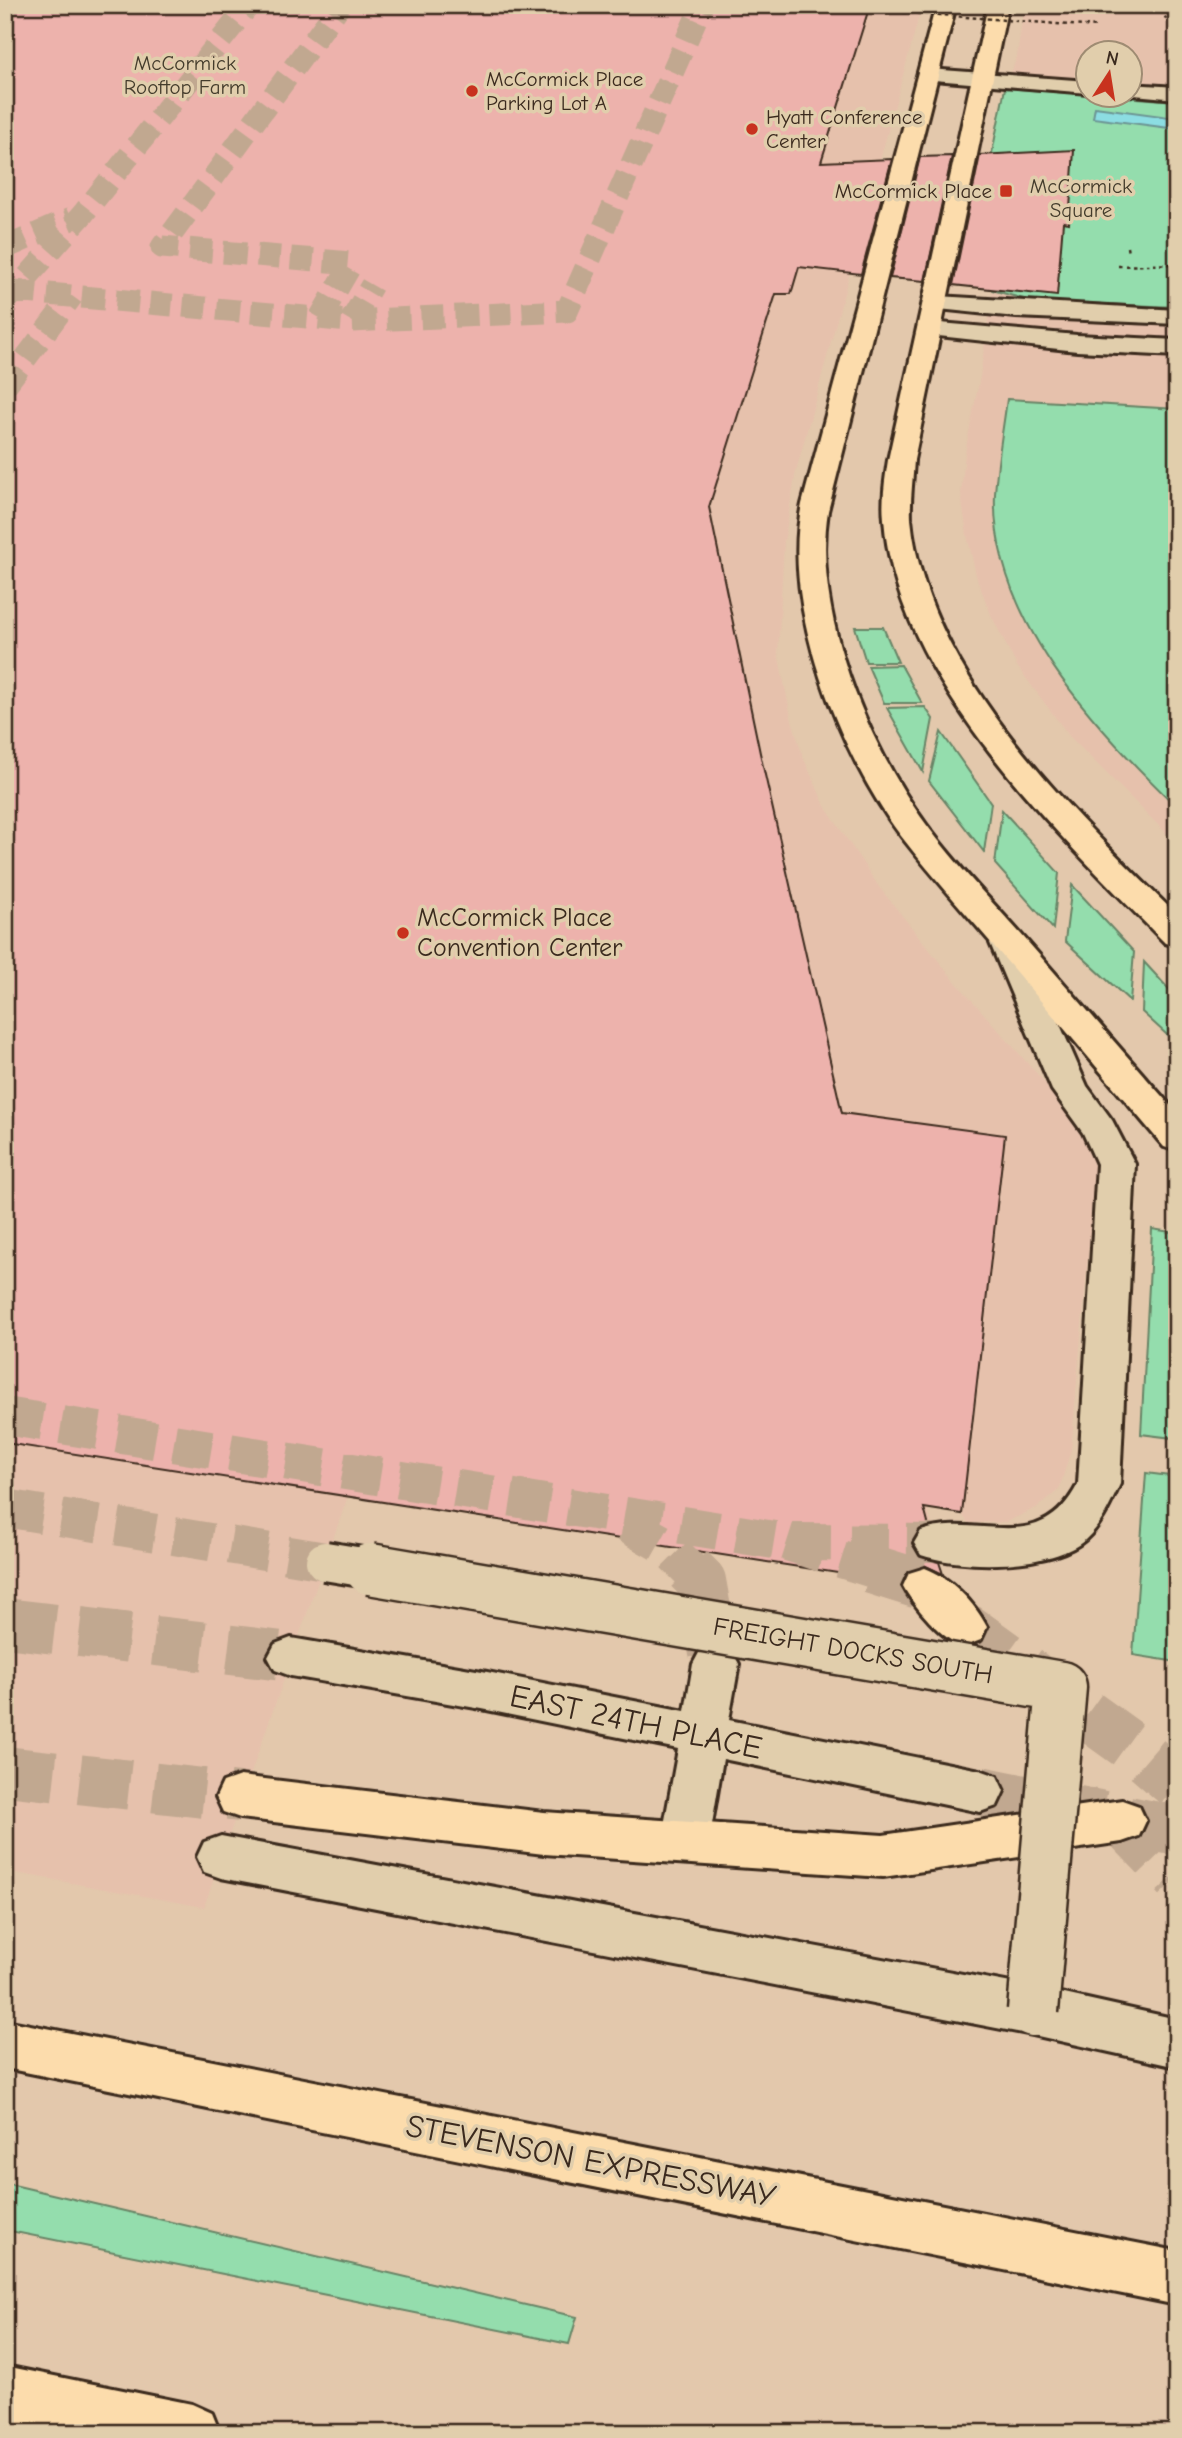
<svg xmlns="http://www.w3.org/2000/svg" width="1182" height="2438" viewBox="0 0 1182 2438" font-family="'Comic Neue',sans-serif">
<style>
.built{fill:#e6c1ac;fill-rule:evenodd}
.green{fill:#94ddad;stroke:#688466;stroke-width:2}
.water{fill:#8cdde2;stroke:#6c9594;stroke-width:2}
.building{fill:#edb2ac;stroke:#3b2a1e;stroke-width:2}
.lines{fill:none;stroke-linecap:round;stroke-linejoin:round}
.minor-tunnel-far2{stroke:#c1a890;stroke-width:23;stroke-dasharray:23 11;stroke-linecap:butt}
.minor-tunnel-far1{stroke:#c1a890;stroke-width:38;stroke-dasharray:38 19;stroke-linecap:butt}
.minor-tunnel{stroke:#c1a890;stroke-width:50;stroke-dasharray:50 25;stroke-linecap:butt}
.highway-tunnel-far1{stroke:#c1a890;stroke-width:38;stroke-dasharray:38 19;stroke-linecap:butt}
.highway-tunnel{stroke:#c1a890;stroke-width:50;stroke-dasharray:50 25;stroke-linecap:butt}
.minor-casing{stroke:#3b2a1e;stroke-width:6}
.major-casing{stroke:#3b2a1e;stroke-width:6}
.highway-casing{stroke:#3b2a1e;stroke-width:6}
.path{stroke:#3b2a1e;stroke-width:2.5;stroke-dasharray:3.5 3.5;stroke-linecap:butt}
.minor{fill:#e1ceac;fill-rule:evenodd}
.major{fill:#fcdcac;fill-rule:evenodd}
.highway{fill:#fcdcac;fill-rule:evenodd}
.minor-bridge-far1-casing{stroke:#3b2a1e;stroke-width:44;stroke-linecap:butt}
.minor-bridge-casing{stroke:#3b2a1e;stroke-width:55;stroke-linecap:butt}
.path-bridge{stroke:#3b2a1e;stroke-width:2.5;stroke-dasharray:3.5 3.5;stroke-linecap:butt}
.minor-bridge-far1{stroke:#e1ceac;stroke-width:38}
.minor-bridge{stroke:#e1ceac;stroke-width:50}
.poi-dot{fill:#c8321e;stroke:#e1ceac;stroke-width:2.5}
.labels{text-anchor:middle;dominant-baseline:central;stroke-width:7;stroke-linejoin:round;paint-order:stroke}
.far-park-label{font-size:21px;fill:#443c2c;stroke:#e1ceac}
.far-poi-label{font-size:21px;fill:#3b2a1e;stroke:#e1ceac;text-anchor:start}
.poi-label{font-size:26px;fill:#3b2a1e;stroke:#e1ceac;text-anchor:start}
.street-label{font-size:26px;fill:#3b2a1e;stroke:#e1ceac}
.near-street-label{font-size:32px;fill:#3b2a1e;stroke:#e1ceac}
</style>
<rect width="100%" height="100%" fill="#e3c8ac"/>
<filter id="ink" filterUnits="userSpaceOnUse"><feTurbulence type="fractalNoise" baseFrequency=".0143" numOctaves="2"/><feDisplacementMap in="SourceGraphic" scale="14" xChannelSelector="R" yChannelSelector="G"/><feConvolveMatrix kernelMatrix="1 2 1 2 8 2 1 2 1" color-interpolation-filters="sRGB"/></filter>
<g filter="url(#ink)">
<path class="built" d="M 5,5 L 922,5 L 796,471 L 784,542 L 778,653 L 791,717 L 803,757 L 826,808 L 879,887 L 954,980 L 1077,1119 L 1093,1143 L 1096,1165 L 1071,1450 L 1059,1490 L 1036,1508 L 1006,1522 L 968,1523 L 962,1514 L 928,1509 L 947,1589 L 348,1496 L 204,1907 L 5,1871 Z
M 1024,5 L 1177,5 L 1177,844 L 1070,737 L 1017,666 L 992,617 L 977,579 L 967,535 L 961,494 L 965,453 L 980,377 L 992,290 L 988,282 L 984,193 L 1005,88 L 1017,57 ZM 1088,52 L 1130,52 L 1130,94 L 1088,94 Z"/>
<path class="green" d="M 1005,88 L 1177,101 L 1177,307 L 1031,301 L 992,290 L 988,282 L 984,193 Z
M 1007,399 L 1177,409 L 1177,807 C 1095,728 990,616 995,494 C 997,462 1003,430 1007,399 Z
M 855,627 L 883,627 L 898,662 L 866,662 Z
M 901,665 L 922,703 L 884,703 L 868,666 Z
M 925,707 L 933,719 L 923,772 L 887,708 Z
M 941,732 L 991,803 L 984,852 L 929,781 Z
M 1002,810 L 1059,873 L 1053,929 L 995,864 Z
M 1072,885 L 1134,952 L 1130,1001 L 1065,941 Z
M 1144,962 L 1177,998 L 1177,1044 L 1142,1012 Z
M 1152,1229 L 1177,1233 L 1173,1438 L 1141,1434 Z
M 1146,1473 L 1177,1477 L 1177,1662 L 1133,1655 Z
M 5,2183 L 577,2317 L 569,2344 L 5,2230 Z"/>
<path class="water" d="M 1095,107 L 1177,118 L 1177,129 L 1093,118 Z"/>
<path class="building" d="M 5,5 L 870,5 L 821,162 L 892,159 L 861,274 L 799,267 L 791,294 L 776,294 L 709,507 L 760,753 L 842,1113 L 1005,1135 L 962,1514 L 924,1508 L 929,1527 L 919,1530 L 912,1542 L 920,1558 L 939,1562 L 943,1574 L 924,1565 L 908,1571 L 902,1583 L 5,1443 Z
M 1074,150 L 1069,223 L 1063,222 L 1057,296 L 953,285 L 980,155 Z
M 952,156 L 925,281 L 890,278 L 920,157 Z"/>
<g class="lines">
<path class="minor-tunnel-far2" d="M 5,248 L 71,219
M 14,291 L 351,321 L 567,311 L 702,5
M 5,302 L 83,214 L 249,5
M 320,318 L 352,263 L 162,247 L 340,5
M 351,321 L 372,285
M 5,386 L 72,296"/>
<path class="minor-tunnel-far1" d="M 5,1416 L 787,1542 L 936,1543
M 5,1508 L 325,1561
M 627,1524 L 666,1546 L 690,1570"/>
<path class="minor-tunnel" d="M 689,1569 L 701,1581 L 714,1653
M 5,1623 L 291,1657
M 980,1791 L 1177,1831"/>
<path class="highway-tunnel-far1" d="M 787,1542 L 876,1570"/>
<path class="highway-tunnel" d="M 871,1569 L 925,1586
M 965,1627 L 1140,1753 L 1177,1785
M 5,1771 L 240,1797
M 1122,1821 L 1177,1878"/>
<g class="minor-casing">
<path id="minor" d="M 929,69 L 1088,81 L 1088,93 L 922,79 L 919,75 Z
M 1130,84 L 1177,87 L 1177,99 L 1123,94 L 1130,94 Z
M 938,296 L 1177,310 L 1177,324 L 1016,317 L 929,308 L 926,303 L 929,298 Z
M 929,322 L 1077,335 L 1177,340 L 1177,356 L 1077,351 L 920,334 L 917,329 L 920,324 Z
M 1007,932 L 1019,935 L 1024,943 L 1087,1086 L 1112,1120 L 1135,1164 L 1120,1484 C 1111,1503 1102,1525 1085,1540 C 1052,1569 961,1569 921,1555 L 914,1543 L 921,1531 C 980,1511 1039,1559 1078,1484 L 1097,1164 L 1083,1133 L 1052,1090 L 990,943 L 995,935 Z
M 291,1638 L 482,1671 L 685,1711 L 693,1664 L 700,1651 L 716,1645 L 732,1651 L 739,1664 L 729,1720 L 980,1770 L 997,1776 L 1004,1791 L 997,1806 L 980,1812 L 723,1759 L 709,1842 L 702,1857 L 685,1863 L 668,1857 L 661,1842 L 678,1749 L 482,1709 L 291,1676 L 275,1670 L 268,1657 L 275,1644 Z
M 221,1836 L 1033,1987 L 1177,2019 L 1177,2067 L 1033,2035 L 221,1878 L 204,1872 L 197,1857 L 204,1842 Z"/>
</g>
<g class="major-casing">
<path id="major" d="M 936,5 L 956,5 L 828,511 C 812,611 867,744 926,824 C 958,868 998,907 1034,949 C 1082,1004 1129,1059 1177,1113 L 1177,1151 L 1164,1147 C 1113,1086 1062,1026 1010,965 C 974,922 935,880 901,836 C 840,755 780,606 802,504 Z
M 988,5 L 1008,5 L 914,460 C 913,479 910,499 911,519 C 926,674 1072,812 1177,915 L 1177,946 L 1165,943 C 1057,833 896,681 884,519 C 882,499 885,479 888,460 Z"/>
</g>
<g class="highway-casing">
<path id="highway" d="M 925,1568 C 950,1577 975,1603 987,1627 L 981,1640 C 977,1641 970,1645 965,1645 C 946,1646 911,1602 903,1586 L 909,1573 Z
M 240,1776 L 544,1812 L 883,1835 L 1122,1800 L 1139,1806 L 1146,1821 L 1139,1836 L 1122,1842 L 883,1877 L 544,1854 L 240,1818 L 223,1812 L 216,1797 L 223,1782 Z
M 5,2020 L 1177,2251 L 1177,2305 L 5,2068 Z
M 5,2366 L 192,2404 L 212,2413 L 220,2433 L 55,2433 L 5,2422 Z"/>
</g>
<path class="path" d="M 1157,5 L 1167,20
M 1127,247 L 1128,253
M 1118,266 L 1177,264"/>
<use href="#minor" class="minor"/>
<use href="#major" class="major"/>
<use href="#highway" class="highway"/>
<g class="minor-bridge-far1-casing">
<path id="minor-bridge-far1" d="M 325,1561 L 380,1570"/>
</g>
<g class="minor-bridge-casing">
<path id="minor-bridge" d="M 370,1569 L 1061,1687 L 1033,2011"/>
</g>
<path class="path-bridge" d="M 875,10 L 1097,27"/>
<use href="#minor-bridge-far1" class="minor-bridge-far1"/>
<use href="#minor-bridge" class="minor-bridge"/>
</g>
</g>
<g class="poi-dot">
<circle cx="472" cy="91" r="7"/>
<circle cx="752" cy="129" r="7"/>
<rect x="999" y="184" width="14" height="14" rx="3.5"/>
<circle cx="403" cy="933" r="7"/>
</g>
<g class="labels">
<g class="far-park-label">
<text x="185" y="63">McCormick<tspan x="185" dy="24">Rooftop Farm</tspan></text>
<text x="1081" y="186">McCormick<tspan x="1081" dy="24">Square</tspan></text>
</g>
<g class="far-poi-label">
<text x="486" y="79">McCormick Place<tspan x="486" dy="24">Parking Lot A</tspan></text>
<text x="766" y="117">Hyatt Conference<tspan x="766" dy="24">Center</tspan></text>
<text x="992" y="191" text-anchor="end">McCormick Place</text>
</g>
<g class="poi-label">
<text x="417" y="918">McCormick Place<tspan x="417" dy="30">Convention Center</tspan></text>
</g>
<g class="street-label">
<text transform="translate(853 1651) rotate(10)">FREIGHT DOCKS SOUTH</text>
</g>
<g class="near-street-label">
<text transform="translate(636 1722) rotate(12)">EAST 24TH PLACE</text>
<text transform="translate(591 2161) rotate(11)">STEVENSON EXPRESSWAY</text>
</g>
</g>
<rect width="1182" height="2438" fill="none" stroke="#e1ceac" stroke-width="28"/>
<rect x="14" y="14" width="1154" height="2410" fill="none" stroke="#3b2a1e" stroke-width="2.5" filter="url(#ink)"/>
<g transform="translate(1109 74) rotate(12)"><circle r="33" fill="#e1ceac" stroke="#9f8c73" stroke-width="2"/>
<path d="M0-5L12 26L0 18L-12 26Z" fill="#c8321e"/>
<text y="-10" font-size="19" font-weight="bold" text-anchor="middle" fill="#3b2a1e">N</text>
</g>
</svg>
